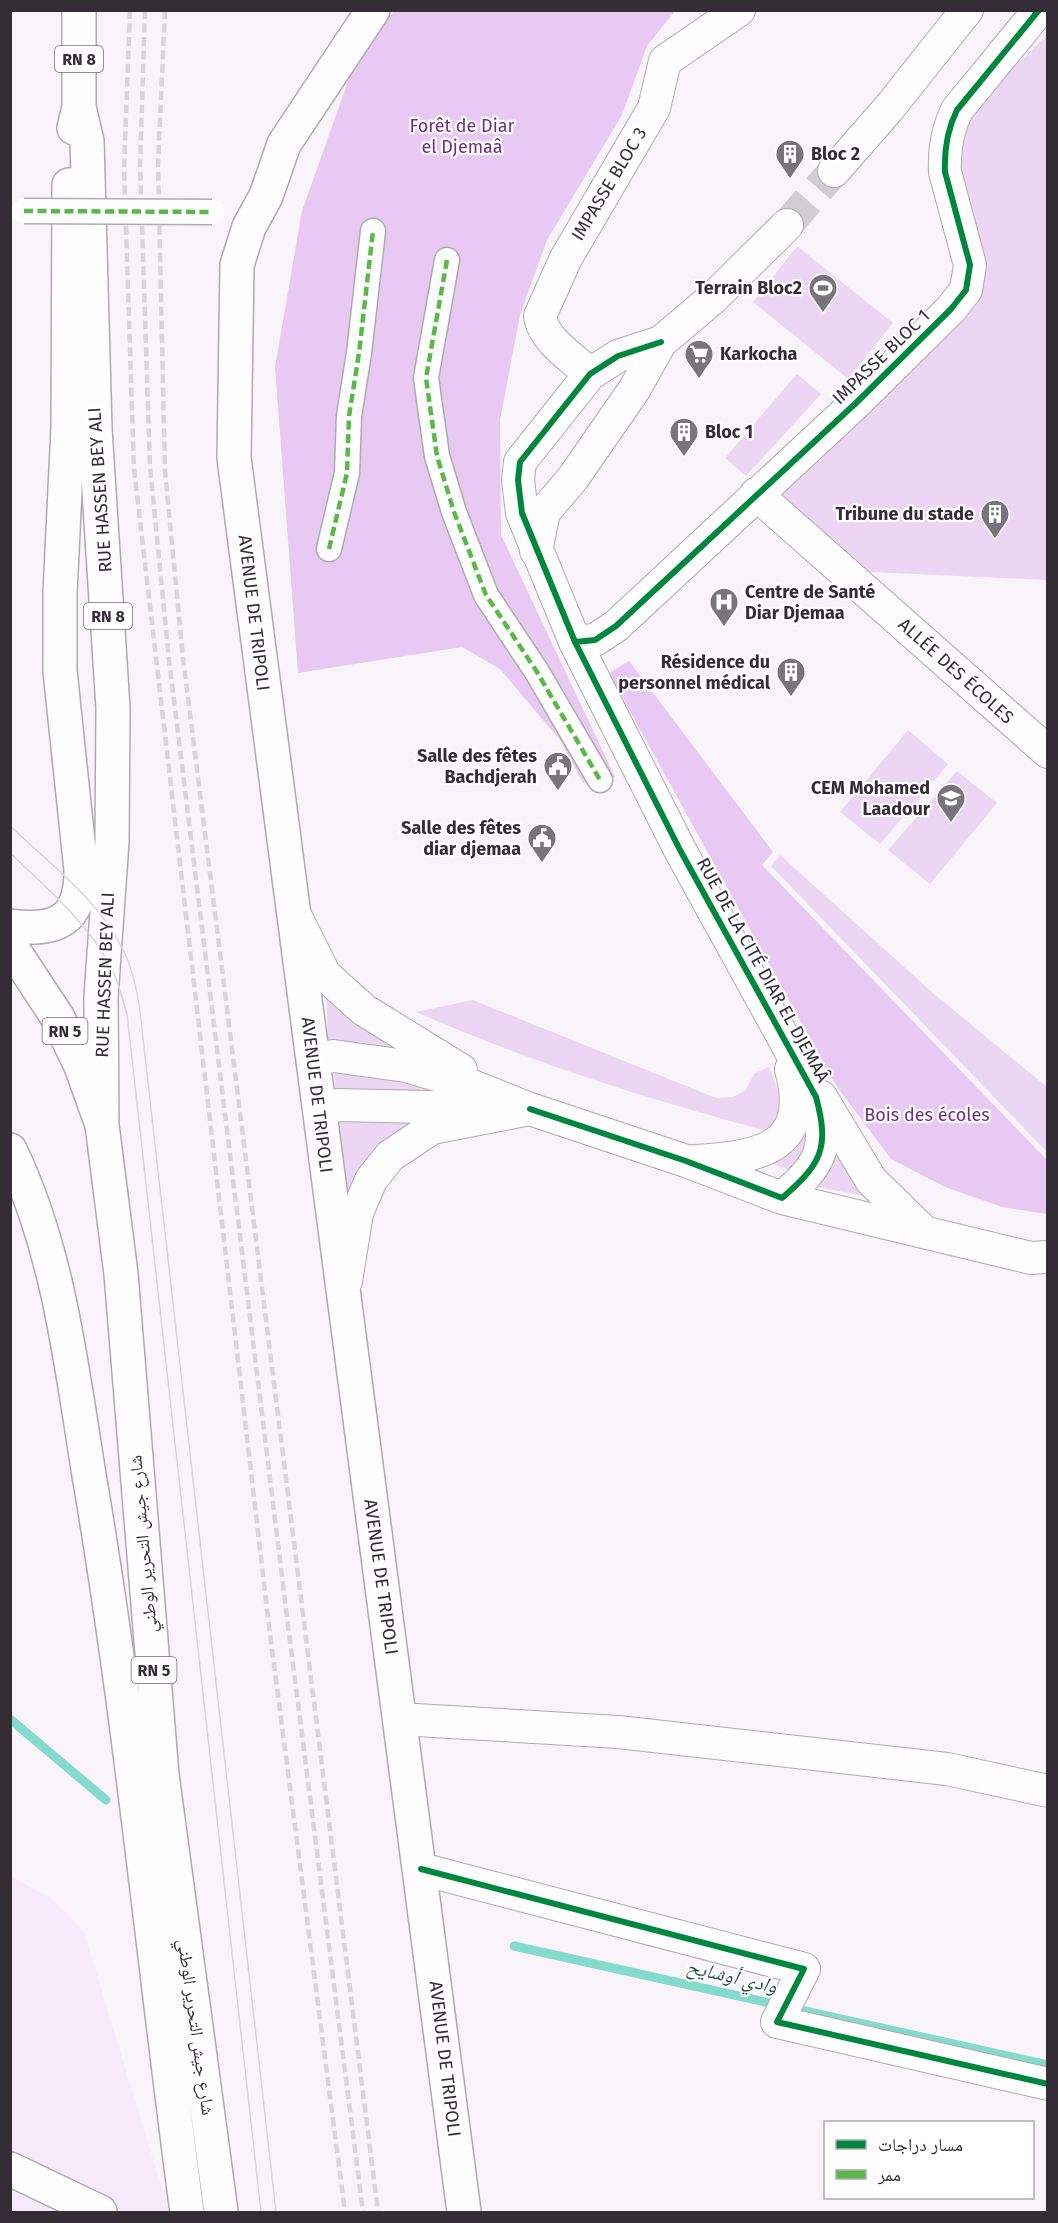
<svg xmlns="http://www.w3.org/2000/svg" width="1058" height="2223" viewBox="0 0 1058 2223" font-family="'Fira Sans','Noto Naskh Arabic',sans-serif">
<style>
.built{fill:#f7ebfb}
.green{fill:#ecd6f3}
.forest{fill:#e8c9f3}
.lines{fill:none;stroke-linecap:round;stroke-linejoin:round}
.stream{stroke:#84dacc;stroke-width:9}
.minor-tunnel{stroke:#d2ccd3;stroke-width:32;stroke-dasharray:32 16;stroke-linecap:butt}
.pedestrian-casing{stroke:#afaab0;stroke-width:27}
.minor-casing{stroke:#afaab0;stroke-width:34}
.secondary-casing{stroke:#afaab0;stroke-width:36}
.primary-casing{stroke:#afaab0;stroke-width:36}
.trunk-casing{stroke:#afaab0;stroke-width:36}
.pedestrian{stroke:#fefdfe;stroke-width:24}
.minor{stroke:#fefdfe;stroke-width:32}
.secondary{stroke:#fefdfe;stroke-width:33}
.primary{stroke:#fefdfe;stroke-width:33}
.trunk{stroke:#fefdfe;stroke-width:33}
.tram{stroke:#d8d6d8;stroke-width:1.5}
.rail{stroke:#d8d6d8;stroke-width:4.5;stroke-dasharray:9 4.5;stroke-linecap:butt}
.pedestrian-bridge-casing{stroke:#afaab0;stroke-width:27;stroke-linecap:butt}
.pedestrian-bridge{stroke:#fefdfe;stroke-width:24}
.quiet{stroke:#58b947;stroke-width:4.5;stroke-dasharray:9 4.5;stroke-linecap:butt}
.cycleway-casing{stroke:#fff;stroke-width:10}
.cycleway{stroke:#00873e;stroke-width:6}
.labels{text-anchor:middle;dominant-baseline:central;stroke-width:4.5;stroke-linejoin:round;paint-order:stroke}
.shield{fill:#fff;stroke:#716c72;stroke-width:1.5}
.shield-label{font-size:16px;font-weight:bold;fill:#342d36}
.park-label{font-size:18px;fill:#6f2e82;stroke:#fff}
.poi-label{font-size:18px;font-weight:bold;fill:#342d36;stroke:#fff;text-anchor:end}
.street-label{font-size:18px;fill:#342d36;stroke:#fff}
.water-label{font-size:20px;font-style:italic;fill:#23574d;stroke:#fff}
</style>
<rect width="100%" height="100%" fill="#f9f4fa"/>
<path class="built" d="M 10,1876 L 51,1898 L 84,1932 L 169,2212 L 11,2212 Z"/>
<path class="green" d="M 1047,35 L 1047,580 L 870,572 L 771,486 L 971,287 L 949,131 Z
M 797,246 L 893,323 L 848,379 L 753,302 Z
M 797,374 L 821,394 L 746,476 L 725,458 Z
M 908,730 L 948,764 L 880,844 L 840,812 Z
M 957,771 L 997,803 L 930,884 L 888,850 Z
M 780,855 L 934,994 L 1047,1087 L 1047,1152 L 771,866 Z
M 326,985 L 427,1062 L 328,1046 Z
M 473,1000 L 716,1098 L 733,1097 L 745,1091 L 755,1073 L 769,1067 L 778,1091 L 781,1117 L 771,1132 C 650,1100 530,1062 416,1012 Z
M 334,1064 L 431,1091 L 336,1100 Z
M 808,1110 L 813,1130 L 796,1173 L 769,1162 Z
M 336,1117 L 414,1119 L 345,1196 Z
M 830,1126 L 870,1197 L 806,1185 Z"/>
<path class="forest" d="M 394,11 L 675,11 L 647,46 L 622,115 L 547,240 L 520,315 L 500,420 L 501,535 L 615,777 L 583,783 L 560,740 L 500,669 L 462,647 L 298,673 L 275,367 L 302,211 L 356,59 Z
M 629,661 L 773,852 L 762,865 L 1047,1160 L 1047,1214 L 1002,1207 L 945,1187 L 891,1159 L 835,1084 L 609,673 Z"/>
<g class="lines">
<path class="stream" d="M 10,1719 L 106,1800
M 514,1946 L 1048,2065"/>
<path class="minor-tunnel" d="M 787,225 L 834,171"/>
<g class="pedestrian-casing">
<path id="pedestrian" d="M 447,260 L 426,378 L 437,456 L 454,512 L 486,595 L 537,672 L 600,780
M 329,549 L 347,473 L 349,416 L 359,353 L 373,231"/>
</g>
<g class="minor-casing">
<path id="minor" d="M 834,171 L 889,108 L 967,10
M 661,342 L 618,356 L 590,374 L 520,462 L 518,480 L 522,513 L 575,642 L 680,850 L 816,1097 C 830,1149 821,1164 782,1198
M 590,374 C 573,358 543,340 540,316 L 566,258 L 654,108 L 665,61 L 739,10
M 756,494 L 1048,752
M 536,551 L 544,512 L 573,478 L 634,390 L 661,342 L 713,298 L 787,225
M 575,642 L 595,640 L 616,626 L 857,402 L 951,309 L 966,290 L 970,265 L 945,172 C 944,149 947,130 957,110 L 1039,10
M 297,919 L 325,975 L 364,1010 L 461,1070
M 313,1059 L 333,1056 L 406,1066 L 470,1085 L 530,1109 L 686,1161 L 782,1198 L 1031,1258 L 1048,1257
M 821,1097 L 871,1180 L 923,1231
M 319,1109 L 338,1105 L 472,1108
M 695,1161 C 761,1158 812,1147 791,1069
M 346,1281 L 357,1213 L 371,1180 L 390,1156 L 432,1128 L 530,1109
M 399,1719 L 618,1732 L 947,1769 L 1048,1791
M 421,1869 L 804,1969 L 777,2022 L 1048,2084"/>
</g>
<g class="secondary-casing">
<path id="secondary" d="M 373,10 L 284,144 L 266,196 L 249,227 L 237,265 L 234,458 L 464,2212
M 10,2169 L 100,2212"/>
</g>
<g class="primary-casing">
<path id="primary" d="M 79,107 L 87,141 L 95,429 L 113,708 L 112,842 L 101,997 L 102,1119
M 74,128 L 79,107 L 79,10
M 10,926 C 58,932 81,920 81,870 L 60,671 L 60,593 L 68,428 L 69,185"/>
</g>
<g class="trunk-casing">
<path id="trunk" d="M 10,945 L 58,1018 L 81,1066 L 102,1125 L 121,1274 L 162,1775 L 221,2212
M 10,1150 C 59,1252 71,1364 89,1475 C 131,1720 154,1967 187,2212"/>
</g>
<use href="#pedestrian" class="pedestrian"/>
<use href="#minor" class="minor"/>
<use href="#secondary" class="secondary"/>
<use href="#primary" class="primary"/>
<use href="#trunk" class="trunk"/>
<path class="tram" d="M 10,826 C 50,864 98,899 123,950 C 132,966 135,985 139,1003 L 276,2212
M 10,853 C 48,889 88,923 112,969 C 119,983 122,999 127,1014 L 261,2212"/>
<path class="rail" d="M 130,10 L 124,168 L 134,469 L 269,1626 L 345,2212
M 145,10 L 140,165 L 150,467 L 169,660 L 288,1625 L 363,2212
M 165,10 L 158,165 L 165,472 L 183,658 L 378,2212"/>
<g class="pedestrian-bridge-casing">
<path id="pedestrian-bridge" d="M 24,211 L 212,212"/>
</g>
<use href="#pedestrian-bridge" class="pedestrian-bridge"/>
<path class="quiet" d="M 24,211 L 212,212
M 447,260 L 426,378 L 437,456 L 454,512 L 486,595 L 537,672 L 600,780
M 329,549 L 347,473 L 349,416 L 359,353 L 373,231"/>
<g class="cycleway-casing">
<path id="cycleway" d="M 575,642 L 595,640 L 616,626 L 857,402 L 951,309 L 966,290 L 970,265 L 945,172 C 944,149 947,130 957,110 L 1039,10
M 530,1109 L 686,1161 L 782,1198 C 821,1164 830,1149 816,1097 L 680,850 L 575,642 L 522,513 L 518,480 L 520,462 L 590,374 L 618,356 L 661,342
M 421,1869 L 804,1969 L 777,2022 L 1048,2084"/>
</g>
<use href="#cycleway" class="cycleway"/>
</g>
<defs>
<g id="building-pin" transform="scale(1.5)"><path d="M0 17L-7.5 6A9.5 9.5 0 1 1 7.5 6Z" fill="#79737b" stroke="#fff"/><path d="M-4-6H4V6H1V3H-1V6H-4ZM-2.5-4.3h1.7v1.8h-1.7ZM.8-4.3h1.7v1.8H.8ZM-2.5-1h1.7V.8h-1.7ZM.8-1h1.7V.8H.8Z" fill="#fff"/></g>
<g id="stadium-pin" transform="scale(1.5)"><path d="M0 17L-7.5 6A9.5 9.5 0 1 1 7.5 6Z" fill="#79737b" stroke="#fff"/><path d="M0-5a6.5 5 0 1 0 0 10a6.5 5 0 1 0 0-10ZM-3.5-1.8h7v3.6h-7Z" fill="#fff"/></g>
<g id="supermarket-pin" transform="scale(1.5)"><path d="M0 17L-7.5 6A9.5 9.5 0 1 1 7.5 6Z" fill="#79737b" stroke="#fff"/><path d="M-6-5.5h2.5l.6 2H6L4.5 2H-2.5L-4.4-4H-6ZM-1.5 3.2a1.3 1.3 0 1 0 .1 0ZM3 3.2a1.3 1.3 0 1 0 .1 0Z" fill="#fff"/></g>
<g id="hospital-pin" transform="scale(1.5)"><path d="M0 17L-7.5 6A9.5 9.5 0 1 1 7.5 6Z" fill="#79737b" stroke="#fff"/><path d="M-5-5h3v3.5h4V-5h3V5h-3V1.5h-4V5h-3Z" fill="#fff"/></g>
<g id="civic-pin" transform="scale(1.5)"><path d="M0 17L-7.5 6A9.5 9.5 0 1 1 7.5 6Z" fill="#79737b" stroke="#fff"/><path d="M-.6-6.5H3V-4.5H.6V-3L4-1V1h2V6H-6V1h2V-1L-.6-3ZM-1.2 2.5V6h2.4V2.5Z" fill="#fff"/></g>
<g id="school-pin" transform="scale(1.5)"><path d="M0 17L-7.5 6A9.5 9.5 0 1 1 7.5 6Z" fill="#79737b" stroke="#fff"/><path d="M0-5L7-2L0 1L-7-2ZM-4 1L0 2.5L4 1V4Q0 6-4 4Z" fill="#fff"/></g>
</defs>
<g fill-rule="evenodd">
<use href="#building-pin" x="790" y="154"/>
<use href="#stadium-pin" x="823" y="288"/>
<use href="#supermarket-pin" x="699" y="354"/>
<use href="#building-pin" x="684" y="432"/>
<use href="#building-pin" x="995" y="514"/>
<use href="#hospital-pin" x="724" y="602"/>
<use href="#building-pin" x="791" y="672"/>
<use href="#civic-pin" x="558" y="766"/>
<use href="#school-pin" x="951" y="798"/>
<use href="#civic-pin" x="542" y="838"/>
</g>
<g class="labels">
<g class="shield">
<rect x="55" y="46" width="48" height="26" rx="4.5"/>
<rect x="84" y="603" width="48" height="26" rx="4.5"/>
<rect x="42.5" y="1018" width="45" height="26" rx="4.5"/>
<rect x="131.5" y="1657" width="45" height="26" rx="4.5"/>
</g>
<g class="shield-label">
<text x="79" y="59">RN 8</text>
<text x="108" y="616">RN 8</text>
<text x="65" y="1031">RN 5</text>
<text x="154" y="1670">RN 5</text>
</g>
<g class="park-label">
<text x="462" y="126">Forêt de Diar<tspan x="462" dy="21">el Djemaâ</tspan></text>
<text x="927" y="1115">Bois des écoles</text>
</g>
<g class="poi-label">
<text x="811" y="154" text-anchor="start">Bloc 2</text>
<text x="802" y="288">Terrain Bloc2</text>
<text x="720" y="354" text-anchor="start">Karkocha</text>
<text x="705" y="432" text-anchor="start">Bloc 1</text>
<text x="974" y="514">Tribune du stade</text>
<text x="745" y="592" text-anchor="start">Centre de Santé<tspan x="745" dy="21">Diar Djemaa</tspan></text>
<text x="770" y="662">Résidence du<tspan x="770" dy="21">personnel médical</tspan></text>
<text x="537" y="756">Salle des fêtes<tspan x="537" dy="21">Bachdjerah</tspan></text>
<text x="930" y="788">CEM Mohamed<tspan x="930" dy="21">Laadour</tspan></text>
<text x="521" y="828">Salle des fêtes<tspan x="521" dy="21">diar djemaa</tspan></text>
</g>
<g class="street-label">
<text transform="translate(609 184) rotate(-59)">IMPASSE BLOC 3</text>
<text transform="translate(881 357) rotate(-44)">IMPASSE BLOC 1</text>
<text transform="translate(100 490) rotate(-94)">RUE HASSEN BEY ALI</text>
<text transform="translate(254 613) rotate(83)">AVENUE DE TRIPOLI</text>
<text transform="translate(956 671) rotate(42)">ALLÉE DES ÉCOLES</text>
<text transform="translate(763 970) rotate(61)">RUE DE LA CITÉ DIAR EL DJEMAÂ</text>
<text transform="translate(105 975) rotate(-88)">RUE HASSEN BEY ALI</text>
<text transform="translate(317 1095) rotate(83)">AVENUE DE TRIPOLI</text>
<text transform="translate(143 1544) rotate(-95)">شارع جيش التحرير الوطني</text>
<text transform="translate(381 1577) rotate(82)">AVENUE DE TRIPOLI</text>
<text transform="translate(196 2027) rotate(82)">شارع جيش التحرير الوطني</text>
<text transform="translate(445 2059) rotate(83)">AVENUE DE TRIPOLI</text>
</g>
<g class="water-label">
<text transform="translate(732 1976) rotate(13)">وادي أوشايح</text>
</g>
</g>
<rect width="1058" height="2223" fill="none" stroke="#342d36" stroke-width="24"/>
<rect x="824" y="2121" width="210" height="78" fill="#ffffff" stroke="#aeabaf" stroke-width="1.5"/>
<rect x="836" y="2140" width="30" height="9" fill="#00873e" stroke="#aeabaf" stroke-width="1.5"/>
<text x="878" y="2151" font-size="18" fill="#342d36">مسار دراجات</text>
<rect x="836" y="2170" width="30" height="9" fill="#58b947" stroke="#aeabaf" stroke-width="1.5"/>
<text x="878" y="2181" font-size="18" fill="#342d36">ممر</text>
</svg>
